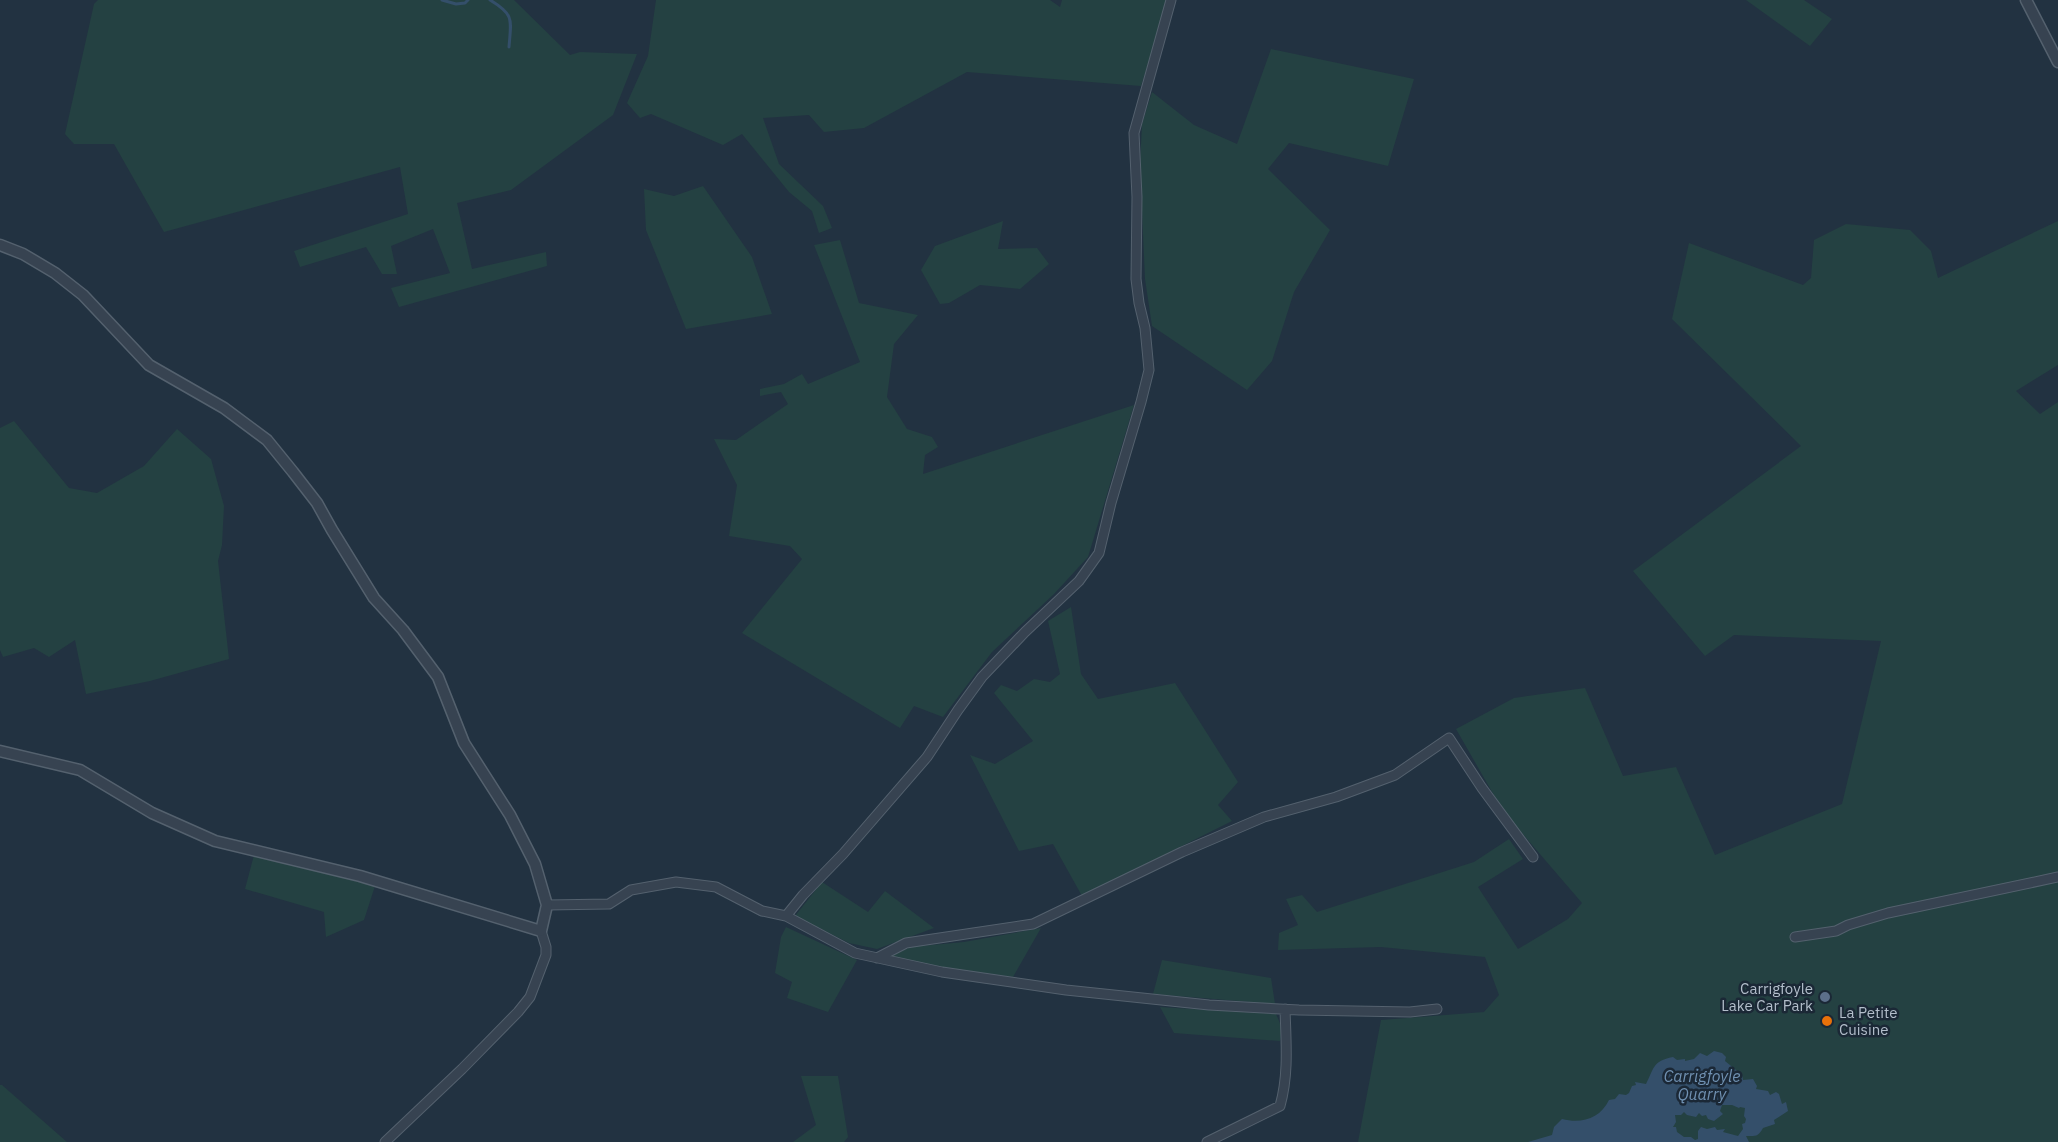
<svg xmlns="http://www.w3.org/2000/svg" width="2058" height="1142" viewBox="0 0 2058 1142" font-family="'IBM Plex Sans',sans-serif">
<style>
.green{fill:#244142}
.water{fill:#344f6a;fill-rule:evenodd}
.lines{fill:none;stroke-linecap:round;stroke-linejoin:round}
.stream{stroke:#344f6a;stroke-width:3}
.minor-casing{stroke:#54616e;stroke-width:11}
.tertiary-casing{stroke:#54616e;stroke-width:13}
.minor{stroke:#374351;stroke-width:9}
.tertiary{stroke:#374351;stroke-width:10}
.service-dot{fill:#5c6f8a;stroke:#1b2836;stroke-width:2}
.food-dot{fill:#e8710a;stroke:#1b2836;stroke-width:2}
.labels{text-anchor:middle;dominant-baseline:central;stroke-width:5;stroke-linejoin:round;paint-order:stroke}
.poi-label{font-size:15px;fill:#b3becb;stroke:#1b2836;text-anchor:end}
.water-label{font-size:16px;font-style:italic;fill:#7091b2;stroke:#1b2836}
</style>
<rect width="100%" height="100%" fill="#223241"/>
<path class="green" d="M 98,0 L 514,0 L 570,55 L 580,52 L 637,54 L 613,115 L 511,190 L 457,203 L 472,269 L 546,252 L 547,266 L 399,307 L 391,288 L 450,273 L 433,229 L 391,246 L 397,274 L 382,274 L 366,247 L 300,267 L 294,251 L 408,214 L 400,167 L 164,232 L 114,144 L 74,144 L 65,134 L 94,4 Z
M 656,0 L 1050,0 L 1060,7 L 1062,0 L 1168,0 L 1141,86 L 967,72 L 864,128 L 824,132 L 809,115 L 763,118 L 779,164 L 823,206 L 832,228 L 819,233 L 812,211 L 789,192 L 742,134 L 723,145 L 651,114 L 640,118 L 627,103 L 648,56 Z
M 1746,0 L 1804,0 L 1832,19 L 1810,46 Z
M 1271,49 L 1414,79 L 1388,166 L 1289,143 L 1268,169 L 1330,230 L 1294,292 L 1272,361 L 1247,390 L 1152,326 L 1145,279 L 1140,165 L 1142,124 L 1152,92 L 1194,125 L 1237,144 Z
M 703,186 L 752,257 L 772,314 L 686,329 L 646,230 L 644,189 L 674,196 Z
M 1003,221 L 998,249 L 1037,248 L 1049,264 L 1020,289 L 980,285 L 949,303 L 940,304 L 921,270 L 935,246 Z
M 2058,221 L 2058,365 L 2016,391 L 2040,414 L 2058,402 L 2058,1142 L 1358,1142 L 1381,1020 L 1484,1012 L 1499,995 L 1485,957 L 1381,947 L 1278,950 L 1279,933 L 1298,925 L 1286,899 L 1302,895 L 1317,912 L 1474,862 L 1509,839 L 1523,859 L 1478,887 L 1518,949 L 1568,919 L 1582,903 L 1503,811 L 1456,729 L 1514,698 L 1585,688 L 1623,776 L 1676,767 L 1715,855 L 1842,804 L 1881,641 L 1734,635 L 1705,656 L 1633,571 L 1801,446 L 1672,319 L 1689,243 L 1803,285 L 1811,278 L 1814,240 L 1846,224 L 1910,230 L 1931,251 L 1938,278 Z
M 840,240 L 859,303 L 918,315 L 894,344 L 887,397 L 907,429 L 932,437 L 938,447 L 925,455 L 923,474 L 1134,405 L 1088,557 L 1054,594 L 992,652 L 943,717 L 914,706 L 900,728 L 742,633 L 802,559 L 790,546 L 729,536 L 737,485 L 714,439 L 736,440 L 788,404 L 781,392 L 760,396 L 760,389 L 784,384 L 802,374 L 808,384 L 860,362 L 814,245 Z
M 14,421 L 69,488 L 97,493 L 144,466 L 177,429 L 211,459 L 224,506 L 222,545 L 218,561 L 229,659 L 150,681 L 86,694 L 75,640 L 49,657 L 34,648 L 3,657 L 0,650 L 0,428 Z
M 1071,607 L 1081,674 L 1098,699 L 1175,683 L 1238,782 L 1218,805 L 1232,821 L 1082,896 L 1053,844 L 1019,851 L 970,755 L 995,764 L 1033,741 L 994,693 L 1001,685 L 1017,691 L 1034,679 L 1050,682 L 1060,674 L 1048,621 Z
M 254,855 L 375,886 L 364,920 L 326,937 L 324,912 L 245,889 Z
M 822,882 L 868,912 L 885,891 L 934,928 L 877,949 L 849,943 L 795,916 Z
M 786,927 L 857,960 L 828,1012 L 787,998 L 792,982 L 775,973 L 781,937 Z
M 1041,928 L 1013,977 L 935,966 L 890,957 L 910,947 L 964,942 Z
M 1162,960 L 1271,978 L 1275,1004 L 1153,994 Z
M 1160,1007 L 1276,1014 L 1282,1028 L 1280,1041 L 1174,1033 Z
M 801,1076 L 838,1076 L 848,1137 L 844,1142 L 793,1142 L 816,1125 Z
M 0,1085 L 2,1085 L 67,1142 L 0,1142 Z"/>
<path class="water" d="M 1714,1051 L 1722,1053 L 1726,1057 L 1725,1061 L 1742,1075 L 1743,1080 L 1753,1079 L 1757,1086 L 1756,1089 L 1768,1091 L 1770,1095 L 1776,1092 L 1779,1094 L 1782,1104 L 1786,1102 L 1788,1111 L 1774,1120 L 1775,1124 L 1763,1128 C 1758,1137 1756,1136 1746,1136 L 1749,1142 L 1528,1142 L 1552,1135 L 1554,1127 L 1562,1119 C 1581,1124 1600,1119 1609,1100 L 1615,1099 L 1619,1094 L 1626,1095 L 1629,1093 L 1632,1086 L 1636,1085 L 1635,1082 L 1646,1084 C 1654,1069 1652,1061 1673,1057 L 1677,1060 L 1685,1059 L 1685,1061 L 1694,1059 L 1700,1053 L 1707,1056 ZM 1722,1105 L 1732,1105 L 1739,1108 L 1740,1107 L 1745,1108 L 1744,1116 L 1746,1119 L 1745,1123 L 1742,1124 L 1743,1129 L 1738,1136 L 1723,1132 L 1725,1129 L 1717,1130 L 1715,1127 L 1707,1129 L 1701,1127 L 1698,1131 L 1698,1139 L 1695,1140 L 1691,1137 L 1684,1137 L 1677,1132 L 1676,1127 L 1673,1127 L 1676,1122 L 1675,1115 L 1681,1115 L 1684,1112 L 1687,1115 L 1696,1117 L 1699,1113 L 1702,1116 L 1706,1115 L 1708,1119 L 1714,1121 L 1723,1114 L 1720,1111 Z"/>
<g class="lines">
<path class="stream" d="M 442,0 L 456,4 L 465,3 L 468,0
M 490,0 C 515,15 511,20 509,47"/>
<g class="minor-casing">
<path id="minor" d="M 547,905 L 609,904 L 631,890 L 676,882 L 716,887 L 762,911 L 786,916 L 855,953 L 942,972 L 1066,990 L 1209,1005 L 1299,1010 L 1410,1012 L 1437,1009
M 786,916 L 803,895 L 843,854 L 927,757 L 958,710 L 982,677 L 1025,632 L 1079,581 L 1099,553 L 1111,503 L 1141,402 L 1149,370 L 1145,328 L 1139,303 L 1136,279 L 1137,197 L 1134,133 L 1171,0
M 1795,937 L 1836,931 L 1848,925 L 1888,913 L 2058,877
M 877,958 L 906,943 L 1033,924 L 1182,852 L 1264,817 L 1336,797 L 1395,775 L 1449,738 L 1482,788 L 1533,857
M 385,1142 L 462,1069 L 518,1012 L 530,997 L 546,955 L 546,947 L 541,931
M 1207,1142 L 1280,1106 C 1289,1074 1286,1042 1285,1009"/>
</g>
<g class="tertiary-casing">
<path id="tertiary" d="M 2026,0 L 2058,62
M 0,245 L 23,254 L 55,273 L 83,295 L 149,365 L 224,408 L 267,440 L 293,472 L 317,503 L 332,530 L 374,598 L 403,630 L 438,677 L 464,743 L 510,815 L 535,864 L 547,905 L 541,931 L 360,876 L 215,841 L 152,813 L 80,770 L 0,751"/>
</g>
<use href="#minor" class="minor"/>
<use href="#tertiary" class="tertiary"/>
</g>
<circle class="service-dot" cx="1825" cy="997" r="6"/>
<circle class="food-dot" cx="1827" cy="1021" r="6"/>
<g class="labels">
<g class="poi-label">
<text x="1813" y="988">Carrigfoyle<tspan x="1813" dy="17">Lake Car Park</tspan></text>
<text x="1839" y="1012" text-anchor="start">La Petite<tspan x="1839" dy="17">Cuisine</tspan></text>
</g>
<g class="water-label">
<text x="1702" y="1076">Carrigfoyle<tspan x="1702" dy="18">Quarry</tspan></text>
</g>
</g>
</svg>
